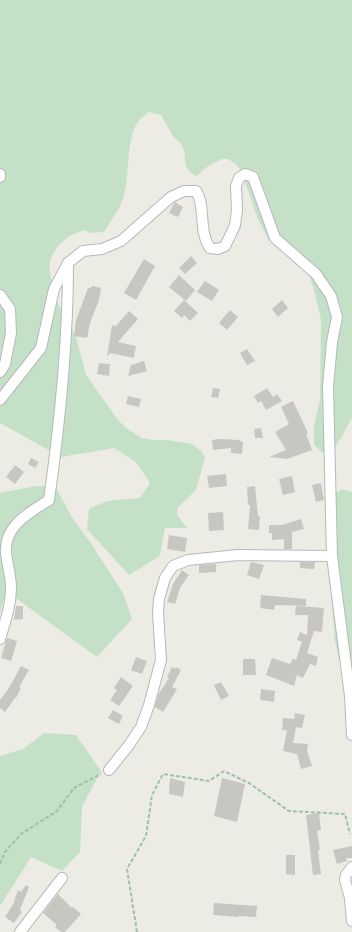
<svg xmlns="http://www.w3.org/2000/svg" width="352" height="932" viewBox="0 0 352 932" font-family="Rubik,sans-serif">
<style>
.green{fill:#c4e1c7}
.building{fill:#c8c6c1}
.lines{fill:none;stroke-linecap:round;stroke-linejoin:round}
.minor-casing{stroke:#b6b8bd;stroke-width:12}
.path{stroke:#9dc2ab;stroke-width:2;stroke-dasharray:4 2;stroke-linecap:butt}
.minor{stroke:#fff;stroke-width:10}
</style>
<rect width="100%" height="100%" fill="#edece4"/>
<path class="green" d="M 0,0 L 352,0 L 352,418 C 344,430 341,444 328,453 L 322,452 L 314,445 L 314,425 L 320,400 L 321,320 L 314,290 L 308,272 L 303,264 L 287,256 L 268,239 L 258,219 L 241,171 L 236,164 L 228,159 L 222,159 L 207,167 L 197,176 C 179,169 189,155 181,144 C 179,141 176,140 174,137 C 169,130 165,122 161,115 L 149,112 C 144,116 139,119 136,125 C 126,145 130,173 124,195 C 121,208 111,220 104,232 L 91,233 L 84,230 L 69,236 L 58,246 L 52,256 L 49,267 L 55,298 L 76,337 L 86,375 L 118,420 L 126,428 L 142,438 L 153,440 L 167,440 L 192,444 L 202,452 L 205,458 L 196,490 L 188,498 L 178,507 L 177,515 L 187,528 L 165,528 L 160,556 L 129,575 L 87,529 L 89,509 L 107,501 L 140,498 L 150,483 L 136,462 L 114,448 L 61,457 L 0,423 Z
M 36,486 L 55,486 L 73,519 L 90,542 L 123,593 L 132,619 L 97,657 L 6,591 L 0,613 L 0,493 Z
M 342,489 L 352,492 L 352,686 L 345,686 L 335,641 L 330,583 L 331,495 Z
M 44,733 L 76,735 L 101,771 L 82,807 L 80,852 L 62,871 L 31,857 L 0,906 L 0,756 L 23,749 Z"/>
<path class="building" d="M 175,202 L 183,207 L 178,217 L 169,213 Z
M 191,256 L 197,263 L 185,274 L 179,268 Z
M 144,259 L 155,266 L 136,300 L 124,293 Z
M 179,275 L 195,290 L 186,301 L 169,287 Z
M 205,281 L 219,290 L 212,301 L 197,292 Z
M 92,286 L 101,288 L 99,300 L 90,323 L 87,338 L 74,336 L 76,320 L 88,288 L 91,288 Z
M 184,300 L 198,313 L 190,321 L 184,315 L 182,318 L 174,311 Z
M 282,300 L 288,308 L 278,317 L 272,309 Z
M 230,310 L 238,317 L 227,330 L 219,323 Z
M 129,311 L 138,319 L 118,342 L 136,346 L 134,358 L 110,353 L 107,357 L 112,325 L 116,326 Z
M 247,349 L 255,361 L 247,365 L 240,353 Z
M 144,361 L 147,371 L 128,376 L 131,365 Z
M 99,363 L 110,364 L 109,376 L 97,374 Z
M 213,388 L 220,389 L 218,398 L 211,397 Z
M 267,388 L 273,397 L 277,394 L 282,401 L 266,410 L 261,401 L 258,403 L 254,396 Z
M 128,396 L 141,399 L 139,407 L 126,404 Z
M 293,401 L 308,433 L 306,434 L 312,450 L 287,459 L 269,457 L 286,450 L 275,432 L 289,424 L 281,407 Z
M 261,428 L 263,438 L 255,438 L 254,429 Z
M 219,439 L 240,440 L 240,441 L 243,442 L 242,454 L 231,453 L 231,448 L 213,450 L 212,440 Z
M 31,458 L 39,462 L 35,468 L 28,464 Z
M 15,465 L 24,472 L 15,484 L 6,477 Z
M 226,474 L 227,486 L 209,488 L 207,476 Z
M 292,476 L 295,492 L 283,495 L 279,479 Z
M 321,483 L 324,500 L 316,502 L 312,485 Z
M 255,486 L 258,516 L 260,516 L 259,530 L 248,529 L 250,505 L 248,505 L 247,487 Z
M 223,512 L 224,530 L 209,531 L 208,513 Z
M 301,519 L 304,529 L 292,532 L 292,549 L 284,549 L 284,539 L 272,540 L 272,533 L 269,533 L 269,525 L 282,525 Z
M 169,535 L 187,538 L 185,552 L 167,549 Z
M 251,562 L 264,565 L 259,579 L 247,575 Z
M 300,562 L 315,562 L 314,569 L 300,568 Z
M 216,564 L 216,572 L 199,573 L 199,565 Z
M 182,570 L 189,575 L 180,588 L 175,604 L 167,602 L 173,584 Z
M 261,595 L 306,599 L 306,606 L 275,605 L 274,610 L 260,608 Z
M 16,606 L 23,606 L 23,619 L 14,620 Z
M 296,606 L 324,608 L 322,632 L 314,631 L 307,653 L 318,657 L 316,666 L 310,664 L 303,678 L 297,675 L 294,686 L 266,675 L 272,658 L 290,664 L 293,659 L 296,660 L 302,642 L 297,640 L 300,632 L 307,635 L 308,615 L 295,615 Z
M 7,638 L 17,641 L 11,661 L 1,658 Z
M 136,657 L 147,661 L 142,674 L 131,670 Z
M 243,659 L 255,659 L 256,675 L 243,675 Z
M 21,666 L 29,670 L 19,687 L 21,688 L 16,698 L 15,698 L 5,712 L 0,708 L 0,700 L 9,688 Z
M 172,667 L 175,669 L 176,667 L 181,670 L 172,687 L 177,689 L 163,712 L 155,707 L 158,695 L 169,678 L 167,677 Z
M 121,677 L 133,686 L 119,706 L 110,700 L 117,690 L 114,688 Z
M 221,682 L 229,696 L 221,700 L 214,685 Z
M 261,689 L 275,691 L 274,702 L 260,700 Z
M 113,710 L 123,716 L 119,724 L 108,718 Z
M 295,713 L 305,715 L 302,728 L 296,727 L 293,743 L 308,744 L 307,751 L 312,766 L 301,769 L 297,754 L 283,751 L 287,730 L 282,730 L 283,718 L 294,719 Z
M 170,778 L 185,782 L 183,797 L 169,794 Z
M 222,778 L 245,784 L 237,822 L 214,816 Z
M 319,813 L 321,830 L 317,831 L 320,850 L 318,850 L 321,874 L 313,875 L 306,815 Z
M 352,846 L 352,858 L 346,858 L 347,861 L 337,864 L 333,850 Z
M 286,855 L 295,855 L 295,875 L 286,874 Z
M 26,885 L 29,887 L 20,910 L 22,912 L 14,923 L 5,917 L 15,901 L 14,901 L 18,890 L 21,892 Z
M 58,894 L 72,908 L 73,907 L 81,914 L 65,932 L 61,932 L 55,927 L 57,925 L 43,913 Z
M 214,903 L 257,906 L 256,917 L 238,916 L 238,917 L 213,915 Z"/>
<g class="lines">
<g class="minor-casing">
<path id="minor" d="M 0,174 L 0,177
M 0,295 L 10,309 L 11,333 L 5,364 L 0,372
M 0,400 L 41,348 L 54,289 L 68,263 L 83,251 L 102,249 L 121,241 L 171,197 L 184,191 L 196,191 C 206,205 198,231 210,248 L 218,249 L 225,246 L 231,234 L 235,225 L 237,210 L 236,186 L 239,178 L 245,174 L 253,177 L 275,238 L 316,274 L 331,296 L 337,317 L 332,342 L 328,387 L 332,556 L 350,696 L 352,735
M 0,639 C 5,622 11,606 11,588 C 11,576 7,564 6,552 C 4,526 30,512 49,500 C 60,422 68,343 68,265
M 109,770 L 129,745 L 141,727 L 149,705 L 161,660 L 158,613 L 159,599 L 165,578 L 173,566 L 188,560 L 238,555 L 332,556
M 352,867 L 346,875 L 345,880 L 350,898 L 352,921
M 20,932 L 62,878"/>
</g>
<path class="path" d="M 0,864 L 5,852 L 21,834 L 57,811 L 74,788 L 101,774
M 137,932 L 127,869 L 146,836 L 152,795 L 163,774 L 209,781 L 224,771 L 249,783 L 289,811 L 345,814 L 350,834"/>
<use href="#minor" class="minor"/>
</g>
</svg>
